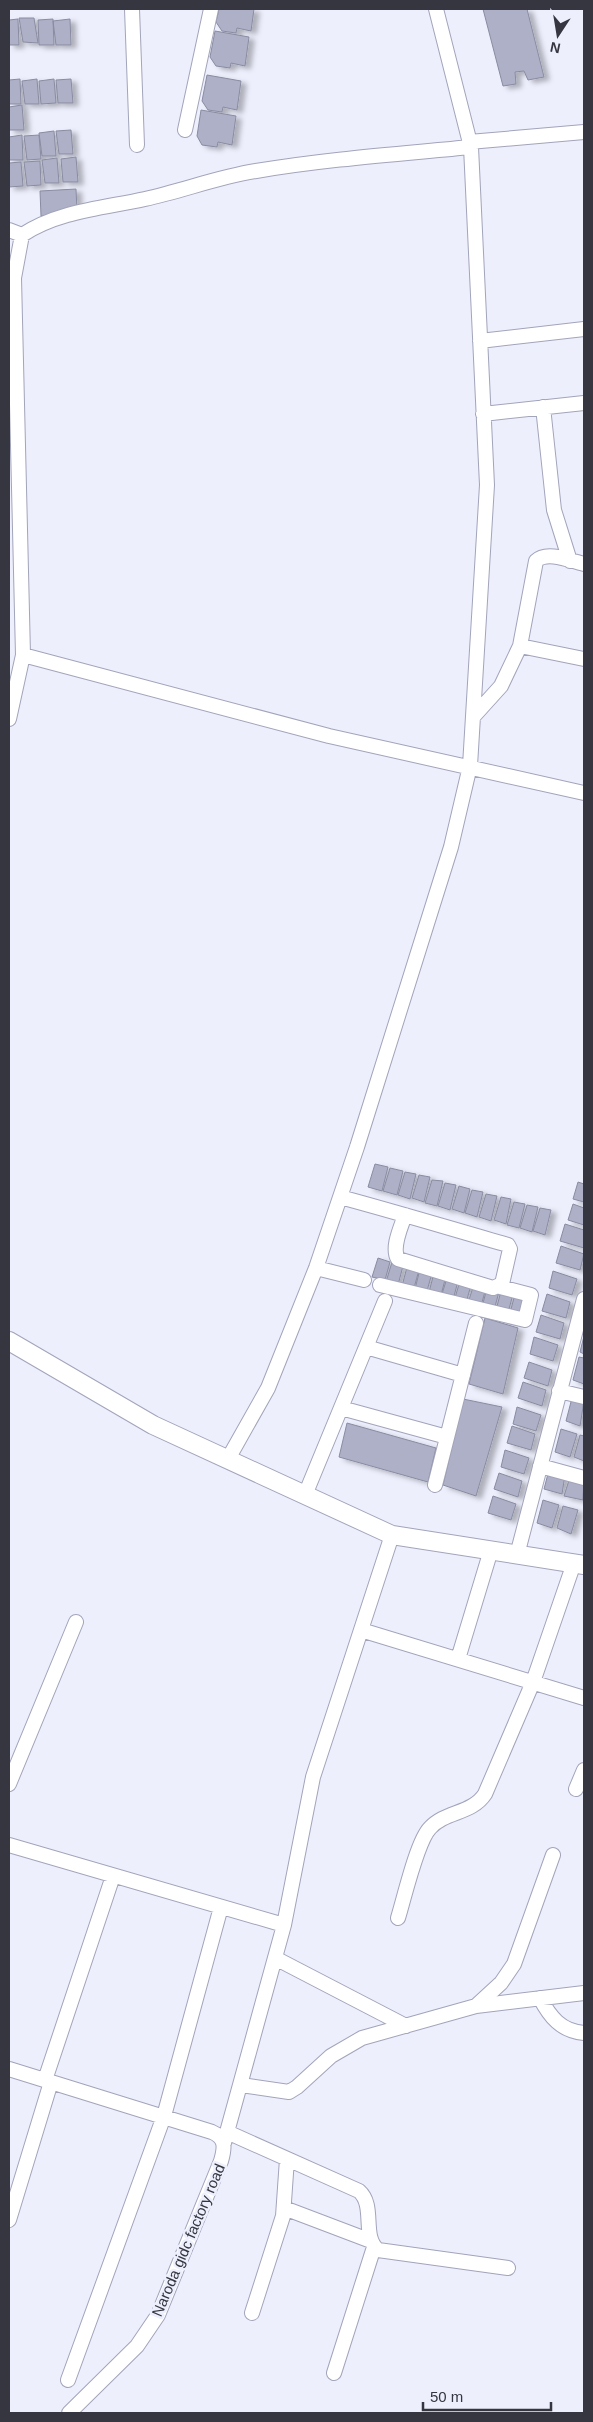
<svg xmlns="http://www.w3.org/2000/svg" width="593" height="2422" viewBox="0 0 593 2422" font-family="Arial,sans-serif">
<style>
.building{fill:#adb0c6;stroke:#898ca1;filter:url(#shadow)}
.lines{fill:none;stroke-linecap:round;stroke-linejoin:round}
.minor-casing{stroke:#a2a4ba;stroke-width:16}
.tertiary-casing{stroke:#a2a4ba;stroke-width:20}
.minor{stroke:#fff;stroke-width:14}
.tertiary{stroke:#fff;stroke-width:18}
.labels{text-anchor:middle;dominant-baseline:central;stroke-width:5;stroke-linejoin:round;paint-order:stroke}
.street-label{font-size:15px;fill:#35363f;stroke:#edeffd}
</style>
<defs>
<filter id="shadow"><feDropShadow dx="5.5" dy="3" stdDeviation="2.5" flood-color="#0004"/></filter>
</defs>
<rect width="100%" height="100%" fill="#edeffd"/>
<path class="building" d="M 219,9 L 254,9 L 251,31 L 237,28 L 236,33 L 222,31 L 216,22 Z
M 483,9 L 527,9 L 544,77 L 528,80 L 524,71 L 515,72 L 516,84 L 503,86 Z
M 19,18 L 34,18 L 38,43 L 23,42 Z
M 18,19 L 19,45 L 9,45 L 9,20 Z
M 53,19 L 54,45 L 39,45 L 38,20 Z
M 70,19 L 71,45 L 56,45 L 53,21 Z
M 215,31 L 249,37 L 245,66 L 231,63 L 230,68 L 216,66 L 210,57 Z
M 207,75 L 241,81 L 237,110 L 223,107 L 222,112 L 208,110 L 202,101 Z
M 20,79 L 21,104 L 9,104 L 9,80 Z
M 37,79 L 39,104 L 25,104 L 22,81 Z
M 54,79 L 56,103 L 41,104 L 39,81 Z
M 71,79 L 73,103 L 58,103 L 56,80 Z
M 22,105 L 24,130 L 9,130 L 9,107 Z
M 201,110 L 236,116 L 232,145 L 218,142 L 217,147 L 202,145 L 197,136 Z
M 71,130 L 73,154 L 59,154 L 56,131 Z
M 54,131 L 56,156 L 42,156 L 39,133 Z
M 22,135 L 23,160 L 9,160 L 9,137 Z
M 39,135 L 41,159 L 27,160 L 24,136 Z
M 76,157 L 78,182 L 63,182 L 61,159 Z
M 57,158 L 59,183 L 45,183 L 42,160 Z
M 40,161 L 41,185 L 27,186 L 24,162 Z
M 21,162 L 23,186 L 9,187 L 9,163 Z
M 76,189 L 77,211 L 41,216 L 40,191 Z
M 375,1164 L 388,1167 L 382,1191 L 368,1187 Z
M 390,1168 L 403,1171 L 397,1195 L 383,1191 Z
M 405,1172 L 416,1174 L 410,1199 L 398,1195 Z
M 419,1175 L 430,1177 L 424,1202 L 412,1198 Z
M 432,1180 L 443,1181 L 437,1206 L 425,1203 Z
M 578,1182 L 584,1184 L 584,1202 L 573,1199 Z
M 445,1183 L 456,1185 L 450,1210 L 438,1206 Z
M 459,1186 L 470,1189 L 464,1213 L 452,1209 Z
M 472,1190 L 483,1192 L 477,1217 L 465,1213 Z
M 486,1194 L 497,1196 L 491,1221 L 479,1217 Z
M 501,1197 L 511,1199 L 506,1224 L 494,1220 Z
M 514,1202 L 525,1204 L 519,1228 L 507,1225 Z
M 573,1204 L 584,1208 L 584,1225 L 568,1220 Z
M 527,1205 L 538,1207 L 532,1232 L 520,1228 Z
M 540,1208 L 551,1210 L 545,1235 L 533,1231 Z
M 565,1224 L 584,1230 L 584,1248 L 560,1241 Z
M 561,1246 L 584,1254 L 580,1270 L 556,1263 Z
M 378,1258 L 390,1262 L 385,1280 L 372,1277 Z
M 392,1262 L 403,1266 L 398,1285 L 386,1282 Z
M 407,1267 L 419,1270 L 414,1288 L 402,1286 Z
M 420,1269 L 432,1273 L 427,1291 L 415,1289 Z
M 553,1271 L 577,1279 L 572,1295 L 549,1288 Z
M 434,1273 L 446,1276 L 441,1295 L 429,1292 Z
M 447,1278 L 458,1281 L 453,1300 L 441,1297 Z
M 460,1281 L 471,1285 L 466,1303 L 454,1301 Z
M 474,1284 L 486,1288 L 481,1306 L 468,1303 Z
M 487,1288 L 499,1292 L 494,1310 L 482,1307 Z
M 501,1291 L 513,1294 L 508,1313 L 496,1310 Z
M 515,1294 L 527,1298 L 522,1316 L 510,1313 Z
M 547,1294 L 570,1302 L 566,1318 L 542,1311 Z
M 541,1315 L 564,1323 L 560,1339 L 536,1332 Z
M 485,1318 L 518,1328 L 503,1394 L 469,1384 Z
M 584,1336 L 584,1354 L 580,1352 Z
M 534,1337 L 558,1345 L 553,1361 L 530,1354 Z
M 579,1357 L 584,1358 L 584,1384 L 573,1380 Z
M 529,1362 L 552,1370 L 548,1386 L 524,1378 Z
M 523,1382 L 546,1390 L 542,1406 L 518,1398 Z
M 572,1398 L 584,1401 L 580,1426 L 566,1421 Z
M 463,1399 L 502,1407 L 476,1496 L 443,1485 Z
M 517,1407 L 541,1415 L 536,1431 L 513,1424 Z
M 347,1423 L 436,1448 L 428,1482 L 339,1457 Z
M 512,1426 L 535,1434 L 531,1450 L 507,1443 Z
M 561,1429 L 577,1434 L 570,1457 L 555,1452 Z
M 580,1435 L 584,1436 L 584,1461 L 574,1457 Z
M 505,1450 L 529,1458 L 524,1474 L 501,1467 Z
M 549,1470 L 565,1475 L 562,1494 L 544,1489 Z
M 499,1473 L 522,1481 L 518,1497 L 494,1489 Z
M 570,1477 L 584,1480 L 583,1500 L 564,1496 Z
M 493,1496 L 516,1504 L 511,1520 L 488,1513 Z
M 543,1500 L 559,1505 L 552,1528 L 537,1523 Z
M 563,1506 L 578,1510 L 571,1534 L 557,1528 Z"/>
<g class="lines">
<g class="minor-casing">
<path id="minor" d="M 132,9 L 137,145
M 185,130 L 211,9
M 469,142 L 584,132
M 9,230 L 22,235
M 480,341 L 584,329
M 543,407 L 554,510 L 570,561
M 483,414 L 584,403
M 520,646 L 584,659
M 23,655 L 14,278 L 22,235 C 58,211 104,208 145,199 C 182,191 218,177 256,171 C 327,159 399,154 471,147
M 473,717 L 501,686 L 520,646 L 536,561 C 547,550 571,561 584,564
M 9,719 L 23,655 L 329,736 L 584,793
M 340,1197 C 396,1212 452,1229 508,1245 L 510,1249 L 502,1284 L 493,1288 L 398,1259 C 391,1248 401,1227 405,1215
M 316,1268 L 364,1280
M 380,1285 L 525,1320 L 531,1295 L 500,1287
M 366,1347 L 463,1375
M 559,1391 L 584,1397
M 341,1408 L 447,1437
M 228,1459 L 268,1388 L 316,1268 L 357,1147 L 451,847 L 470,766 L 487,485 L 471,147 L 436,9
M 540,1466 L 584,1478
M 435,1485 L 476,1323
M 305,1495 L 385,1301
M 517,1555 L 584,1299
M 361,1630 L 584,1698
M 458,1659 L 491,1550
M 9,1784 L 76,1622
M 576,1789 L 584,1770
M 9,1845 L 284,1925
M 398,1918 C 404,1899 417,1841 430,1828 C 445,1811 472,1814 485,1794 L 533,1682 L 574,1563
M 275,1958 L 406,2026
M 540,1998 C 550,2017 561,2031 584,2033
M 476,2006 L 501,1983 L 514,1964 L 553,1855
M 9,2069 L 212,2132 C 226,2138 225,2147 221,2161 L 158,2315 L 137,2346 L 69,2413
M 45,2080 L 113,1876
M 241,2085 L 289,2092 L 297,2087 L 331,2056 L 362,2038 L 476,2006 L 584,1993
M 227,2132 L 359,2191 C 376,2206 361,2236 378,2250 L 508,2268
M 224,2143 L 284,1925 L 313,1777 L 392,1535
M 284,2208 L 371,2241
M 9,2220 L 51,2082
M 252,2313 L 283,2216 L 287,2159
M 334,2373 L 374,2247
M 68,2380 L 164,2116 L 221,1907"/>
</g>
<g class="tertiary-casing">
<path id="tertiary" d="M 9,1341 L 153,1425 L 392,1535 L 584,1565"/>
</g>
<use href="#minor" class="minor"/>
<use href="#tertiary" class="tertiary"/>
</g>
<g class="labels">
<g class="street-label">
<text transform="translate(188 2240) rotate(-67)">Naroda gidc factory road</text>
</g>
</g>
<rect width="593" height="2422" fill="none" stroke="#35363f" stroke-width="20"/>
<g transform="translate(558 35) rotate(192)" stroke="#edeffd" stroke-width="4" paint-order="stroke">
<path d="M0-4L9 19L0 12L-9 19Z" fill="#35363f"/>
<text y="-8" font-size="14" font-weight="bold" text-anchor="middle" fill="#35363f">N</text>
</g>
<path d="M423 2402v8h128v-8" fill="none" stroke="#35363f" stroke-width="2.5"/>
<text x="430" y="2402" font-size="15" fill="#35363f" stroke="#edeffd" stroke-width="4" paint-order="stroke">50 m</text>
</svg>
